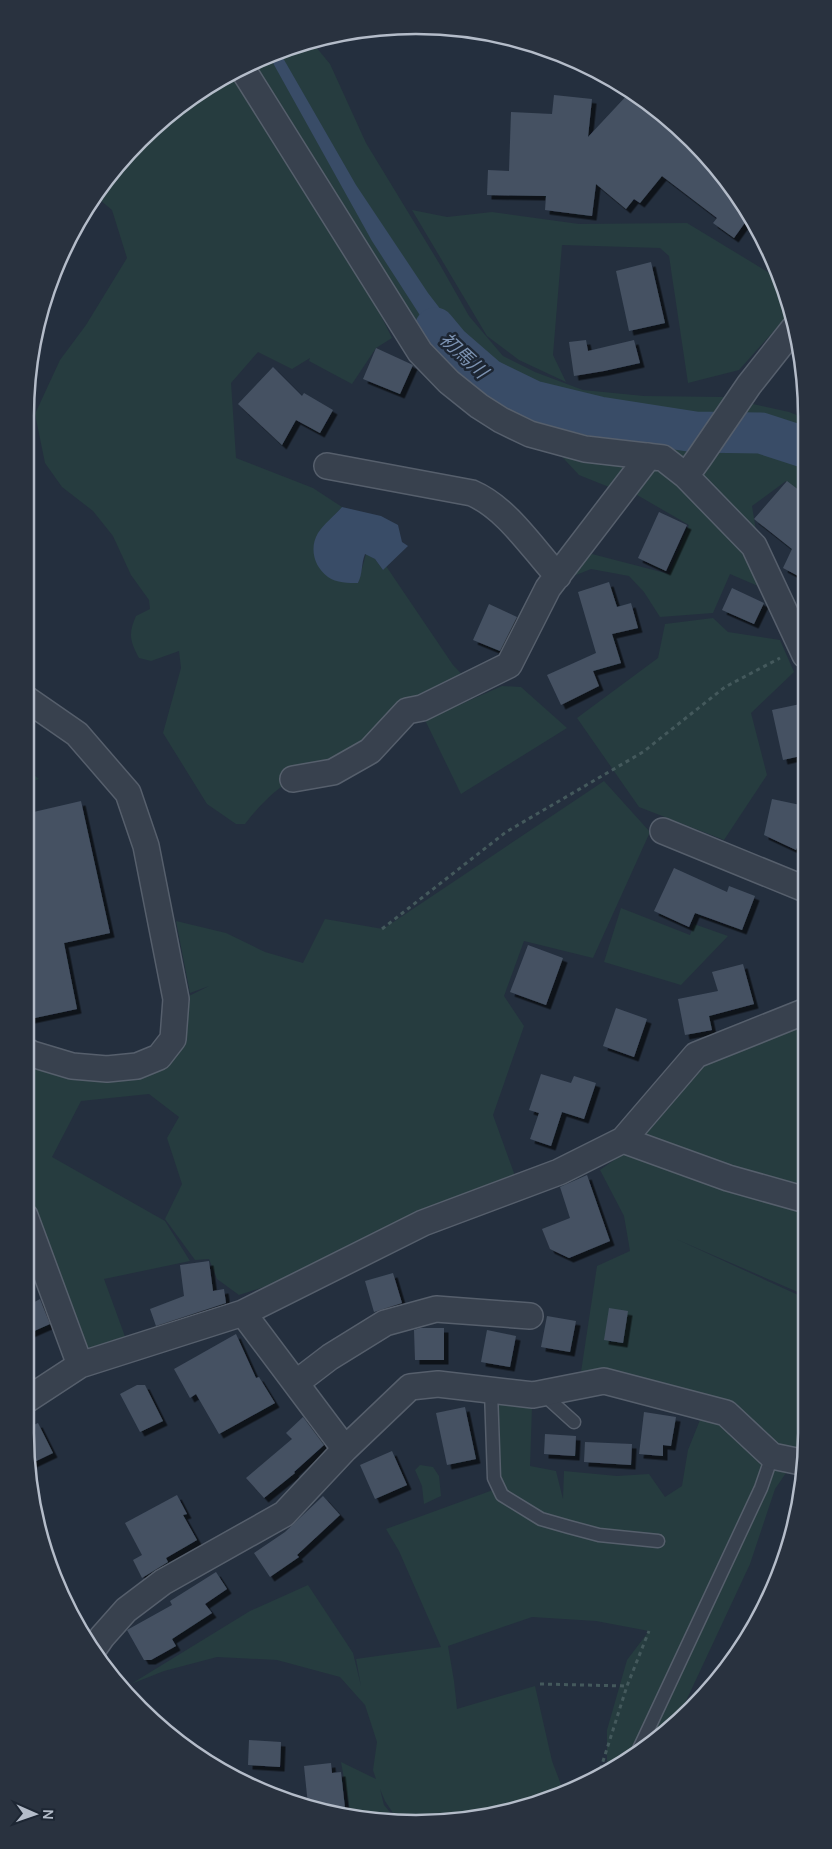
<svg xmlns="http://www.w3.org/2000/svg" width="832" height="1849" viewBox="0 0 832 1849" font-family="Manrope,'Noto Sans JP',sans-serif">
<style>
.green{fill:#263c3f}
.water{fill:#394c67}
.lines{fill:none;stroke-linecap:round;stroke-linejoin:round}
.river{stroke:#394c67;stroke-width:41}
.building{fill:#455162;filter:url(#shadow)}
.service-casing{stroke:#565f6c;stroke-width:15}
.minor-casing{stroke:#565f6c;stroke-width:28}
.path{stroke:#44595c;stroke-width:3;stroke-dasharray:4 4;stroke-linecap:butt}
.service{stroke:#38414e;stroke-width:12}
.minor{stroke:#38414e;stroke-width:25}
.labels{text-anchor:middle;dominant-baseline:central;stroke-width:5;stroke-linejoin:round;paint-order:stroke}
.water-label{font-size:19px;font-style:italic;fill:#7c92b1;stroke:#1d2633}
.rim{fill:none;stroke:#b4bcc9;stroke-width:2.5}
</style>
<defs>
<filter id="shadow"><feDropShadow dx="4.5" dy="4.5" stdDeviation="0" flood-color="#0009"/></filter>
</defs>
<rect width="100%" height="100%" fill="#242f3e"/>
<path class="green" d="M 311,41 L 330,64 L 366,143 L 439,263 L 469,316 L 503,356 L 535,372 L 583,390 L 644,396 L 722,397 L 789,412 L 804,418 L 804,498 L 788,486 L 786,481 L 752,506 L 761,561 L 747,551 L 758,586 L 730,574 L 713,613 L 660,617 L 644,592 L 629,576 L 591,569 L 566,579 L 592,554 L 669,574 L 689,525 L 625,488 L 619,491 L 579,475 L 552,446 L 433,356 L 245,66 L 266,55 Z
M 239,69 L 362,277 L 392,338 L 376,348 L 352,384 L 309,361 L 310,358 L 292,369 L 258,352 L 231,383 L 236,458 L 313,488 L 342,507 L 318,533 L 358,583 L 366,554 L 375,559 L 383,570 L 386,566 L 453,665 L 469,682 L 380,739 L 293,779 C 273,791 259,806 245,824 L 236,824 L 207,804 L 163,733 L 181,668 L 179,651 L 151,661 L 139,658 C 130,641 128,634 136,616 L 150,609 L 149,600 L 131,575 L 113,536 L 93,511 L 62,487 L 45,463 L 35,414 L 60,360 L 86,325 L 127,258 L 112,210 L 94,195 L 139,140 L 199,91 Z
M 412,210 L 447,217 L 492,212 L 579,224 L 687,223 L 781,280 L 790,313 L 739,370 L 688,383 L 669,256 L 660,248 L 562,245 L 553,355 L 566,382 L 519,360 L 487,336 Z
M 713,618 L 728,632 L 780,640 L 794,672 L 751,713 L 767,775 L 724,840 L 639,807 L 577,718 L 658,658 L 665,624 Z
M 502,686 L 521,687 L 567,728 L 461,794 L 425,720 Z
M 25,768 L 39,779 L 25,784 Z
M 604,781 L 650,832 L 593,958 L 524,941 L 504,996 L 524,1026 L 493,1115 L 515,1176 L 356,1257 L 239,1295 L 217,1279 L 209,1259 L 195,1260 L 165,1219 L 182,1184 L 167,1138 L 179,1117 L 149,1094 L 81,1101 L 52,1157 L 165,1221 L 190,1261 L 104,1279 L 127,1342 L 81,1352 L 25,1200 L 25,1047 L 85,1074 L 173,1039 L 189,996 L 209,986 L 190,993 L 176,921 L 226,933 L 265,952 L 303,963 L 325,919 L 383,929 Z
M 621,908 L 690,935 L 694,924 L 728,936 L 681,985 L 604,962 Z
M 806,1015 L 806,1078 L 802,1088 L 806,1080 L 807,1296 L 676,1239 L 807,1299 L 807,1422 L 795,1460 L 775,1489 L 750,1564 L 679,1716 L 611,1772 L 607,1773 L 607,1730 L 627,1660 L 649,1631 L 596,1621 L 532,1617 L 448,1646 L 454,1681 L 457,1709 L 535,1686 L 552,1761 L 563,1790 L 492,1817 L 416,1824 L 399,1822 L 385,1801 L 380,1789 L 384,1805 L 398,1822 L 351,1818 L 341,1762 L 376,1779 L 373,1770 L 377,1742 L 365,1705 L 340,1677 L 277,1660 L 217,1657 L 164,1671 L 131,1684 L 250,1611 L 308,1585 L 353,1653 L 361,1686 L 356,1659 L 441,1647 L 399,1551 L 386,1529 L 493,1490 L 495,1404 L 532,1406 L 530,1466 L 556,1471 L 563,1499 L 564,1471 L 617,1476 L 649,1474 L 665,1497 L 682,1486 L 688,1450 L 700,1420 L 701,1396 L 760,1428 L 734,1403 L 597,1369 L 581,1372 L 597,1266 L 630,1251 L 624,1216 L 600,1170 L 628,1150 L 697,1057 Z
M 420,1465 L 433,1467 L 439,1476 L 441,1496 L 424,1504 L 422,1486 L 415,1470 Z"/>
<path class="water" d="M 279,51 L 356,185 L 428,293 L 478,358 L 470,378 L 434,337 L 372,241 L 268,54 Z
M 342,507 L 381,516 L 398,525 L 402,542 L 408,546 L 383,570 L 375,559 L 365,554 C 361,564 363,573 358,583 C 349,583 336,583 328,577 C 314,567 309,548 318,533 C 324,524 335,515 342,507 Z"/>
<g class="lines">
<path class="river" d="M 435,328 L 450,346 L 488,379 L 533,401 L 599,417 L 695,432 L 761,433 L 804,447"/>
</g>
<path class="building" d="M 630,92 L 654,106 L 726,178 L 749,217 L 734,238 L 713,223 L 717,218 L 662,176 L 640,203 L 634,199 L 626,209 L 596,184 L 592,216 L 545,210 L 546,196 L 487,195 L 488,170 L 509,171 L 511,112 L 552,114 L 554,95 L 592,99 L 588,137 Z
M 651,262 L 665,323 L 629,331 L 616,271 Z
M 586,340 L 588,351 L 634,340 L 640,363 L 604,371 L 574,376 L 569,342 Z
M 376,348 L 413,365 L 400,394 L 363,379 Z
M 273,367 L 302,396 L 304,393 L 333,410 L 320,433 L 296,420 L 282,445 L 238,404 Z
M 787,481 L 804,494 L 804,579 L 783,568 L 792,549 L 754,519 Z
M 659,512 L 687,525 L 666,571 L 638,558 Z
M 609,582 L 617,607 L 631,603 L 638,628 L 612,634 L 621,663 L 593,671 L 599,686 L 561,705 L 547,675 L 596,653 L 578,592 Z
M 732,588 L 764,603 L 754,624 L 722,610 Z
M 489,604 L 517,617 L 500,651 L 473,640 Z
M 805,703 L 805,755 L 783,760 L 772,710 Z
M 772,799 L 805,806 L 805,830 L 796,850 L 764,835 Z
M 81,801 L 110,933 L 64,943 L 77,1009 L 30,1019 L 25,1000 L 25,814 Z
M 674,868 L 727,892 L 729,886 L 755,896 L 742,930 L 695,913 L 689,927 L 654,911 Z
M 528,945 L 563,958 L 546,1005 L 510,992 Z
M 743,964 L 754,1004 L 709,1016 L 712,1030 L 685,1035 L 678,999 L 718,991 L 712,972 Z
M 616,1008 L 647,1019 L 634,1057 L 603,1046 Z
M 541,1074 L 571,1083 L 574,1076 L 596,1083 L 584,1119 L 562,1112 L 551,1146 L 530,1139 L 539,1113 L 529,1110 Z
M 587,1175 L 610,1241 L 569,1258 L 550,1249 L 542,1229 L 570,1218 L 560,1187 Z
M 209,1261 L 213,1291 L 224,1289 L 226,1303 L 156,1326 L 150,1309 L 184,1296 L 180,1265 Z
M 393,1273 L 402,1303 L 374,1312 L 365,1281 Z
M 40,1299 L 50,1324 L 25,1335 L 25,1307 Z
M 609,1308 L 628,1311 L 623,1343 L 604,1340 Z
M 547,1316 L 576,1321 L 570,1352 L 541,1347 Z
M 420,1328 L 444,1328 L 444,1360 L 415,1360 L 414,1330 Z
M 487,1330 L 516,1336 L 510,1367 L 481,1362 Z
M 236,1334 L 256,1378 L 259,1377 L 275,1403 L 219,1434 L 196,1394 L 190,1398 L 174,1369 Z
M 137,1385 L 145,1385 L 163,1421 L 140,1432 L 120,1394 Z
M 465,1407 L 476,1459 L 447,1465 L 436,1413 Z
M 644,1412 L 676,1417 L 671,1446 L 663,1445 L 663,1456 L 639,1454 Z
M 303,1417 L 324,1445 L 294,1472 L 295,1473 L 264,1498 L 246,1478 L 292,1439 L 286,1433 Z
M 38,1423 L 53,1453 L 30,1464 L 25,1429 Z
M 545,1434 L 576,1436 L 575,1456 L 544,1454 Z
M 585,1442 L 632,1444 L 631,1465 L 584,1462 Z
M 392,1451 L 407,1485 L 375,1499 L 360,1465 Z
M 177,1495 L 187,1514 L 183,1515 L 197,1540 L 166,1558 L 168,1562 L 142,1578 L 133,1560 L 142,1555 L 125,1523 Z
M 323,1496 L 340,1515 L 297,1555 L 299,1557 L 270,1577 L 254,1553 L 285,1532 Z
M 216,1572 L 227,1589 L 205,1604 L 212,1613 L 172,1639 L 176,1646 L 151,1660 L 144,1660 L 127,1630 L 172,1605 L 170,1601 Z
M 249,1740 L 281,1742 L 280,1767 L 248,1765 Z
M 331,1763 L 332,1773 L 341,1772 L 346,1817 L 340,1817 L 308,1805 L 304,1766 Z"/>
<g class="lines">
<g class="service-casing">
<path id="service" d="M 491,1391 L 494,1478 L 502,1495 L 541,1519 L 569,1527 L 599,1535 L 658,1541
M 543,1394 L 574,1422
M 639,1749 L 761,1488 L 772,1456"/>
</g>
<g class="minor-casing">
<path id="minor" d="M 242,68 L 420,352 L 449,382 L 479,406 L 501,420 L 530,434 L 585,449 L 663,458 L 686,476
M 794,328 L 749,385 L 699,458 L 686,476 L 754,546 L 805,655
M 327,466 L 472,493 C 507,508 532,548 558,576
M 293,779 L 333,772 L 370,751 L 407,711 L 422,708 L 509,665 L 548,588 L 649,456
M 663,831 L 805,889
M 25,1050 L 32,1054 L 72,1066 L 107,1069 L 137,1066 L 159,1057 L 173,1039 L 176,999 L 146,846 L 128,793 L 77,734 L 25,698
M 623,1140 L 728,1178 L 806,1200
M 25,1216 L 80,1365
M 243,1313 L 345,1449
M 296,1383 L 330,1357 L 385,1323 L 436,1309 L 530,1316
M 25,1401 L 80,1365 L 243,1313 L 423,1223 L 559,1172 L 623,1140 L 696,1055 L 806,1011
M 93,1650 L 102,1637 L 126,1610 L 163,1582 L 284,1514 L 345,1449 L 410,1387 L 438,1384 L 533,1395 L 604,1381 L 726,1413 L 772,1456 L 801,1462"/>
</g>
<path class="path" d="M 382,929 L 506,832 L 643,752 L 725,687 L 780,658
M 540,1684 L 627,1686
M 598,1777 L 627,1686 L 649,1631"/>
<use href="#service" class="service"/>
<use href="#minor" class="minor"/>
</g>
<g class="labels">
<g class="water-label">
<text transform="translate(464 355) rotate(43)">初馬川</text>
</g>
</g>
<path d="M0 0H832V1849H0ZM416 34H416A382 382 0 0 1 798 416V1433A382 382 0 0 1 416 1815H416A382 382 0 0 1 34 1433V416A382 382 0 0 1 416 34Z" fill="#29323f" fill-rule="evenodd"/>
<path class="rim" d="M416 34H416A382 382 0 0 1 798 416V1433A382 382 0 0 1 416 1815H416A382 382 0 0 1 34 1433V416A382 382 0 0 1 416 34Z"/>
<g transform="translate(35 1814) rotate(92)" stroke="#1d2633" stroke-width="4" paint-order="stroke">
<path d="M0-4L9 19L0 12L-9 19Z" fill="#b4bcc9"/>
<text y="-8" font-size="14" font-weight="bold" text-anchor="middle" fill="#b4bcc9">N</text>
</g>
</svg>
